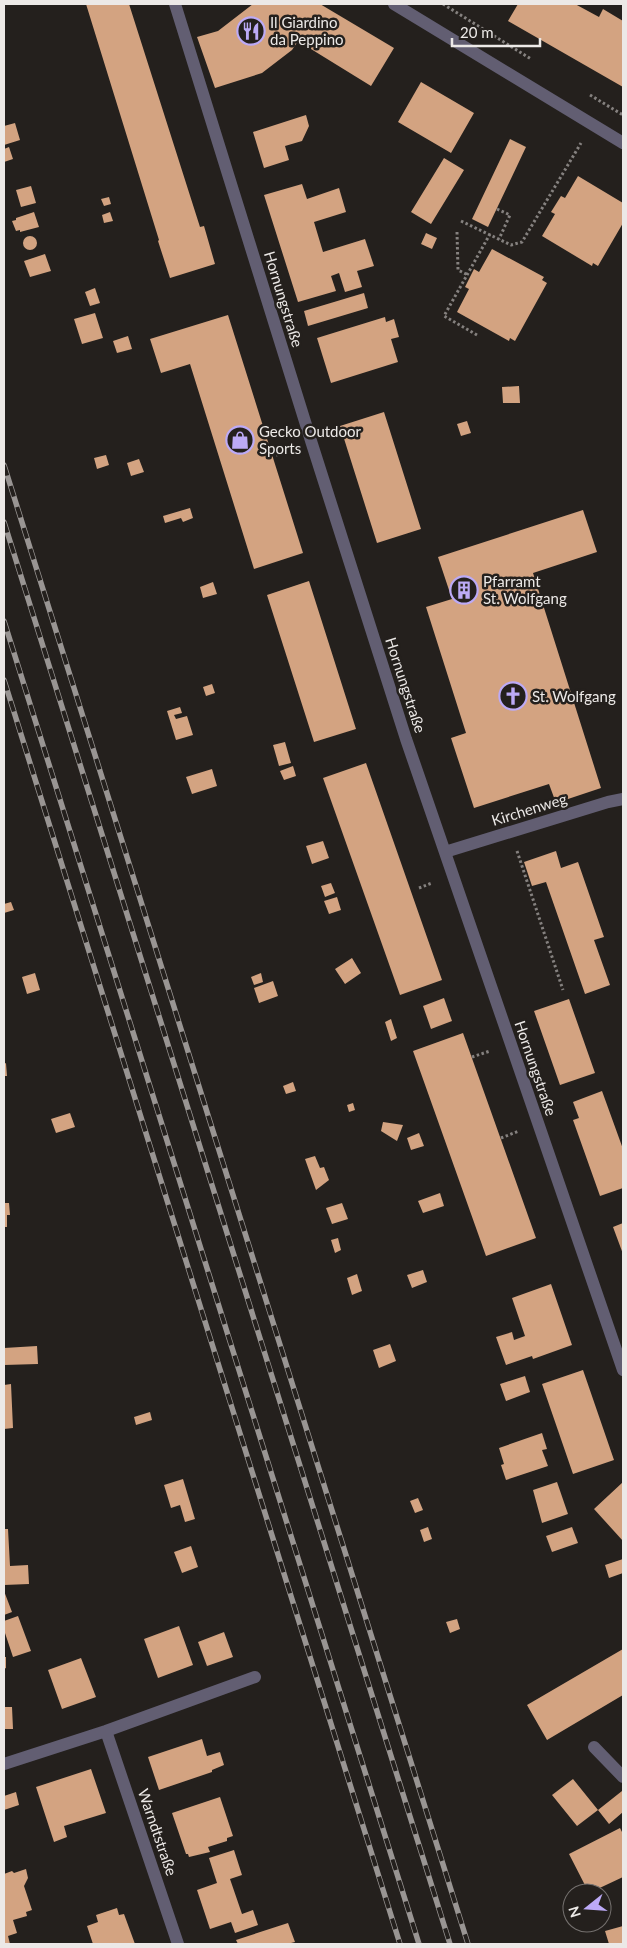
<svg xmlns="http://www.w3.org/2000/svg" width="627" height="1948" viewBox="0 0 627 1948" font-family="Lato,sans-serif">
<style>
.building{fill:#d3a381}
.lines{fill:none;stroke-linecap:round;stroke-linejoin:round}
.path{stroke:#85817f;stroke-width:3;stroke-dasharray:2.5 2.5;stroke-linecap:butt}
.minor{stroke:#625e72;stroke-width:12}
.rail-casing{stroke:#999593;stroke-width:5.5}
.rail{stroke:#24201d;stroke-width:4;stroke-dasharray:11;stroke-linecap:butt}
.labels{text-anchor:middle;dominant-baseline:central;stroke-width:5;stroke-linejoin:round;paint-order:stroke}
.poi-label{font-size:15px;fill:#ece9e7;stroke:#24201d;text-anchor:start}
.street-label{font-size:15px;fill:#ece9e7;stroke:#24201d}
</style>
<rect width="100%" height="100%" fill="#24201d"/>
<path class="building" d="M 86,4 L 129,4 L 200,227 L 204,226 L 215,264 L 170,278 L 158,241 L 159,240 Z
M 253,4 L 320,4 L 394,48 L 371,86 L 298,41 L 292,50 L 262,73 L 215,88 L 197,37 L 218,31 Z
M 518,4 L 575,4 L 599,17 L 603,9 L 623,21 L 623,87 L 508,21 Z
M 421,82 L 474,113 L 451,153 L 398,122 Z
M 306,115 L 309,126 L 302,141 L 285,146 L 289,160 L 264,168 L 253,132 Z
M 15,123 L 20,140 L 4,145 L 4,126 Z
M 510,139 L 526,147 L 488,227 L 472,219 Z
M 9,147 L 13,159 L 4,162 L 4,149 Z
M 444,158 L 464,170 L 431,224 L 411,212 Z
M 578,176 L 623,203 L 623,223 L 598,266 L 593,263 L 592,266 L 542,236 L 555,214 L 551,212 L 561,196 L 565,198 Z
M 302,184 L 307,199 L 339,188 L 346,212 L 314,222 L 323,252 L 365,239 L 374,266 L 357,271 L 362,287 L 345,292 L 339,273 L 331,276 L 336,291 L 298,302 L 264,195 Z
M 31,186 L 36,203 L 21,207 L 16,190 Z
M 109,197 L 111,204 L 104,206 L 101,199 Z
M 34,212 L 39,227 L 20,232 L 20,230 L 16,231 L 12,221 L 16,220 L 16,218 Z
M 110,212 L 113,221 L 104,223 L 102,215 Z
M 426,233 L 437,238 L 432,249 L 421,244 Z
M23 243a7 7 0 1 1 14 0a7 7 0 1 1-14 0Z
M 492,249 L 544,277 L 542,280 L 547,283 L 515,341 L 510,338 L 509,341 L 457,312 L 469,289 L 465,287 L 474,269 L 479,272 Z
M 45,254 L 51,271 L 30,277 L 24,261 Z
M 95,288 L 100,303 L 90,306 L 85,292 Z
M 364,293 L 368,308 L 308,326 L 304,311 Z
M 95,313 L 103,338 L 82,344 L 74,319 Z
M 228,315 L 303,553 L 254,569 L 190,364 L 161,373 L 150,339 Z
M 385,317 L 386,322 L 394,319 L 399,337 L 391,339 L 398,362 L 331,383 L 317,338 Z
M 128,336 L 132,349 L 117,353 L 113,341 Z
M 519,386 L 520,403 L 503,403 L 502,387 Z
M 384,412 L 421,529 L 377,543 L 340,426 Z
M 467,421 L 471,433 L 461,436 L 457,424 Z
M 106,455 L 109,465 L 97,469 L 94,458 Z
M 139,459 L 144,472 L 131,476 L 127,463 Z
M 190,508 L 193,518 L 183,522 L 181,518 L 165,523 L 163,516 Z
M 583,510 L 597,552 L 533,573 L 601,788 L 556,803 L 549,784 L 474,808 L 451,738 L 466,733 L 426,607 L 452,599 L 438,557 Z
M 309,581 L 356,729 L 314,742 L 267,595 Z
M 213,582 L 217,594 L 203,598 L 200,587 Z
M 212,684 L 215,693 L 206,696 L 203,687 Z
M 180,707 L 182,713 L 174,715 L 176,719 L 187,716 L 193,735 L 176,740 L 167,711 Z
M 285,742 L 291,763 L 279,766 L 273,745 Z
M 366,763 L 442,980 L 400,995 L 323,778 Z
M 293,766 L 296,776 L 284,780 L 280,771 Z
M 212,769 L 217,786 L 192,794 L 186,777 Z
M 323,841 L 329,858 L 312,864 L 306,846 Z
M 556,851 L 561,868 L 578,862 L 604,937 L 594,940 L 610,985 L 585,994 L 546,882 L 532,886 L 524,862 Z
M 331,883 L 335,893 L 325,897 L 321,886 Z
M 337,897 L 341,910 L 329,914 L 324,901 Z
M 11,902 L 14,910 L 4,913 L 4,904 Z
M 352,958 L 361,973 L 345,984 L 335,969 Z
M 35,973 L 40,990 L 27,994 L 22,977 Z
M 261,973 L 263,982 L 254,985 L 251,977 Z
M 273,981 L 278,996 L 259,1003 L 254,988 Z
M 444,998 L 452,1021 L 431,1029 L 423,1006 Z
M 569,999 L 595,1073 L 560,1085 L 534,1011 Z
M 391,1019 L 397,1038 L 391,1041 L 385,1022 Z
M 463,1033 L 536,1238 L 486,1256 L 413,1051 Z
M 6,1063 L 7,1076 L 4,1076 L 4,1064 Z
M 293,1082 L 296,1091 L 286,1094 L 283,1086 Z
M 602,1091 L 623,1149 L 623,1188 L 600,1196 L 573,1120 L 579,1118 L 573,1102 Z
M 353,1103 L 355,1110 L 349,1112 L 347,1105 Z
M 70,1113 L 75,1127 L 56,1133 L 51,1119 Z
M 383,1122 L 403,1125 L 397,1141 L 381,1131 Z
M 419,1133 L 424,1146 L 411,1150 L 407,1138 Z
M 315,1156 L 320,1168 L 324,1167 L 329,1180 L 316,1190 L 305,1159 Z
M 440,1193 L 444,1206 L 423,1213 L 418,1201 Z
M 4,1203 L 9,1203 L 10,1215 L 7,1215 L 7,1227 L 4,1227 Z
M 342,1203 L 348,1219 L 332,1224 L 326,1208 Z
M 623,1223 L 623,1254 L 613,1227 Z
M 338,1238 L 341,1250 L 335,1253 L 331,1240 Z
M 423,1270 L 427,1282 L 412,1288 L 407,1275 Z
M 357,1274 L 362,1291 L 352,1295 L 347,1278 Z
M 551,1284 L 572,1345 L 533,1359 L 532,1356 L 506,1365 L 496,1337 L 512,1332 L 514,1340 L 525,1336 L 512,1298 Z
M 390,1344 L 396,1361 L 379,1368 L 373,1350 Z
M 37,1346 L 38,1364 L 4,1365 L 4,1348 Z
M 583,1370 L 614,1460 L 573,1474 L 542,1384 Z
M 525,1376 L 530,1392 L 506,1401 L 500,1384 Z
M 11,1384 L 13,1428 L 4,1429 L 4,1385 Z
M 150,1412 L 152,1420 L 136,1425 L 134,1417 Z
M 542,1433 L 547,1449 L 542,1450 L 548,1466 L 506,1480 L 501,1465 L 504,1464 L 499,1448 Z
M 183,1479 L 195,1519 L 185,1522 L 180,1505 L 171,1508 L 164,1485 Z
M 557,1482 L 568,1514 L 542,1523 L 533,1490 Z
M 623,1482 L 623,1541 L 594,1509 Z
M 418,1498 L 423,1510 L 415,1513 L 410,1501 Z
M 428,1527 L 432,1539 L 424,1542 L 420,1530 Z
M 572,1527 L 578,1543 L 552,1552 L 546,1536 Z
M 4,1529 L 8,1529 L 10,1566 L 28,1565 L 29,1584 L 4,1585 Z
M 191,1546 L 198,1567 L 182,1573 L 174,1552 Z
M 623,1559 L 623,1573 L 609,1578 L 605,1565 Z
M 4,1591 L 12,1612 L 4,1615 Z
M 18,1616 L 31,1651 L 13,1657 L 4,1630 L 4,1621 Z
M 457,1619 L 460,1629 L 450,1633 L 446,1622 Z
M 179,1626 L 193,1665 L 158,1678 L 144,1639 Z
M 224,1632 L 233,1657 L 207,1666 L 198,1642 Z
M 623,1649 L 623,1695 L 547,1740 L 527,1705 Z
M 4,1657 L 6,1657 L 6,1668 L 4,1669 Z
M 81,1658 L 96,1697 L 62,1709 L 48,1670 Z
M 4,1707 L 12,1707 L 13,1729 L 4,1729 Z
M 202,1739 L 207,1756 L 220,1752 L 224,1765 L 212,1770 L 212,1772 L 159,1790 L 148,1757 Z
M 91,1769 L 106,1813 L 64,1826 L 67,1837 L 54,1842 L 36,1787 Z
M 573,1779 L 598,1810 L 577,1826 L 552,1795 Z
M 622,1791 L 623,1812 L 609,1824 L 598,1810 Z
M 16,1792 L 19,1805 L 4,1810 L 4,1796 Z
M 220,1797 L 233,1836 L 227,1838 L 227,1841 L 208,1847 L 210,1852 L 189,1857 L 188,1854 L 186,1854 L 172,1813 Z
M 620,1828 L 623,1834 L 623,1877 L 589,1893 L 569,1854 Z
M 234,1850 L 242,1875 L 230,1879 L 242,1914 L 253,1910 L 258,1925 L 235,1933 L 231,1922 L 210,1929 L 197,1890 L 217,1883 L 209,1858 Z
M 26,1869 L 28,1878 L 24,1886 L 32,1910 L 26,1912 L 27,1916 L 13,1920 L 17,1933 L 8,1936 L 10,1944 L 4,1944 L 4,1874 L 12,1871 L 14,1873 Z
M 117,1908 L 119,1915 L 124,1914 L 135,1944 L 93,1944 L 87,1926 L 98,1922 L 96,1915 Z
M 288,1923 L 295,1942 L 287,1944 L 238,1944 L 236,1940 Z
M 623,1926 L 623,1944 L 609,1944 L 605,1931 Z"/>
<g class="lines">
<path class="path" d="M 443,4 L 531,59
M 590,95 L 623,115
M 497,209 L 510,215 L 499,239
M 461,221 L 511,245 L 522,242 L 581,143
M 457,232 L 458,270 L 468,275
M 477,335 L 444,316 L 490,234
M 276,455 L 292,450
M 517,851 L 563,990
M 419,888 L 432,883
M 472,1057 L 490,1051
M 501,1138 L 519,1131"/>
<path class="minor" d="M 175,4 L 312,444 L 406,739 L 623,1370
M 394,4 L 623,143
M 445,852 L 608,802 L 623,799
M 106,1731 L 178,1944
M 594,1747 L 623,1777
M 4,1764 L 106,1731 L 255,1677"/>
<g class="rail-casing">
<path id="rail" d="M 4,465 L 468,1944
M 4,522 L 450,1944
M 4,621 L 419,1944
M 4,680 L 400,1944"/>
</g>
<use href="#rail" class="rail"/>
</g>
<defs>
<g id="restaurant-ring" transform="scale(1.4375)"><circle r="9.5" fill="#24201d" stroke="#bcaaf6" stroke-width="1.5"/><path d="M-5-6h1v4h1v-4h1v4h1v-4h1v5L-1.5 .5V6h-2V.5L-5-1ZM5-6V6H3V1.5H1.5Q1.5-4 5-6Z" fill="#bcaaf6"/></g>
<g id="shop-ring" transform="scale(1.4375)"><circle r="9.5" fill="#24201d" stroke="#bcaaf6" stroke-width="1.5"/><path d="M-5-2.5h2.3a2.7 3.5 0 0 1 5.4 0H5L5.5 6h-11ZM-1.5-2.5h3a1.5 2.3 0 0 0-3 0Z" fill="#bcaaf6"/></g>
<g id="building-ring" transform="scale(1.4375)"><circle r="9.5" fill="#24201d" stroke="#bcaaf6" stroke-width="1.5"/><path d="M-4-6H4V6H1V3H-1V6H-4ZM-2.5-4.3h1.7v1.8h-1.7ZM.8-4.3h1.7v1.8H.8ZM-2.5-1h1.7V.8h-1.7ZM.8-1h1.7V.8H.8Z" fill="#bcaaf6"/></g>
<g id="church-ring" transform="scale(1.4375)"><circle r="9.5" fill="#24201d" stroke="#bcaaf6" stroke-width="1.5"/><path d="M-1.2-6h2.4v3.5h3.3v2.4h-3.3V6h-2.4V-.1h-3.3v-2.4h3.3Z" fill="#bcaaf6"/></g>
</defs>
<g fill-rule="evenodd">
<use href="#restaurant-ring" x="251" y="31"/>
<use href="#shop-ring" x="240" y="440"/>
<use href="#building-ring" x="464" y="590"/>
<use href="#church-ring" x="513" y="696"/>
</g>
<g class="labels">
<g class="poi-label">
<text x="270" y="22">Il Giardino<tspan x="270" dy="17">da Peppino</tspan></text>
<text x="259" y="431">Gecko Outdoor<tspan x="259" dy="17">Sports</tspan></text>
<text x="483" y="581">Pfarramt<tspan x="483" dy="17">St. Wolfgang</tspan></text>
<text x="532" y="696">St. Wolfgang</text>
</g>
<g class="street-label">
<text transform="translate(284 299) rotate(73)">Hornungstraße</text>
<text transform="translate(406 685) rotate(72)">Hornungstraße</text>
<text transform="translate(529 809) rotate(-17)">Kirchenweg</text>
<text transform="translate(536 1068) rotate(71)">Hornungstraße</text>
<text transform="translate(158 1832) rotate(71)">Warndtstraße</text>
</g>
</g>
<rect width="627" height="1948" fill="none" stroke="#ece9e7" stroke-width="10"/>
<g transform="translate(587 1908) rotate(253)"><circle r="24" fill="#24201d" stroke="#74706e"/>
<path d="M0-4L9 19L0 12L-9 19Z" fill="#bcaaf6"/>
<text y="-8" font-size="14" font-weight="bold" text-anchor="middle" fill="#ece9e7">N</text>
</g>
<path d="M452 38v8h88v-8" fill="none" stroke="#ece9e7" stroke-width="2.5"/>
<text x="460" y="38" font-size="15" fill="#ece9e7" stroke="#24201d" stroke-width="4" paint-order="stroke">20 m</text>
</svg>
